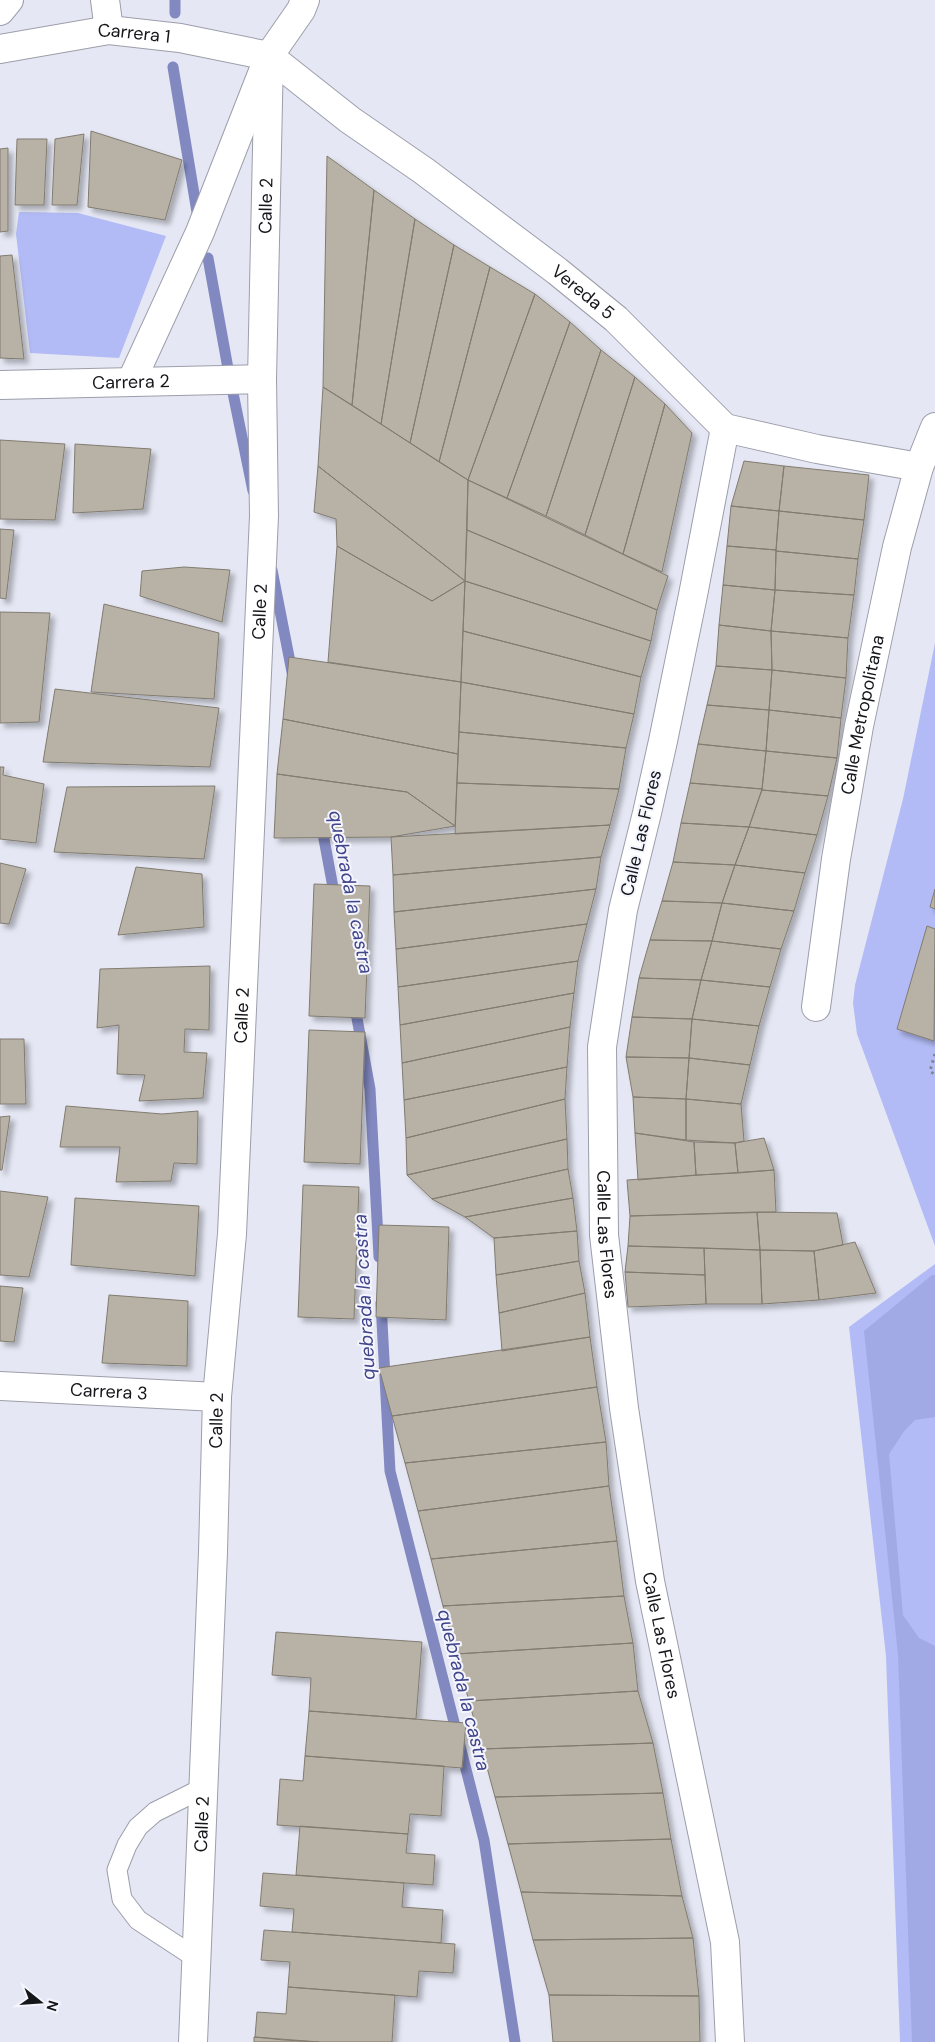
<svg xmlns="http://www.w3.org/2000/svg" width="935" height="2042" viewBox="0 0 935 2042" font-family="'DM Sans',sans-serif">
<style>
.green{fill:#b2bbf5}
.forest{fill:#a2aae5}
.lines{fill:none;stroke-linecap:round;stroke-linejoin:round}
.stream{stroke:#8289c1;stroke-width:11}
.building{fill:#b8b1a6;stroke:#817b70;filter:url(#shadow)}
.service-casing{stroke:#9c9eaa;stroke-width:21}
.minor-casing{stroke:#9c9eaa;stroke-width:30}
.path{stroke:#81838c;stroke-width:3;stroke-dasharray:2.5 4;stroke-linecap:butt}
.service{stroke:#fff;stroke-width:19}
.minor{stroke:#fff;stroke-width:28}
.labels{text-anchor:middle;dominant-baseline:central;stroke-width:4;stroke-linejoin:round;paint-order:stroke}
.street-label{font-size:18px;fill:#15161a;stroke:#f4f5fd}
.water-label{font-size:19px;font-style:italic;fill:#41458b;stroke:#f4f5fd}
</style>
<defs>
<filter id="shadow"><feDropShadow dx="4.5" dy="4.5" stdDeviation="2.5" flood-color="#0004"/></filter>
</defs>
<rect width="100%" height="100%" fill="#e5e8f4"/>
<path class="green" d="M 19,212 L 78,213 L 166,236 L 119,358 L 30,353 L 16,234 Z
M 935,643 L 935,1246 L 857,1034 L 853,1003 L 855,985 L 903,799 Z
M 935,1264 L 935,2042 L 900,2042 L 886,1656 L 849,1327 Z"/>
<path class="forest" d="M 932,1275 L 935,1275 L 935,1417 L 915,1420 L 905,1430 L 889,1454 L 903,1615 L 919,1638 L 935,1646 L 935,2042 L 912,2042 L 898,1655 L 864,1331 Z"/>
<g class="lines">
<path class="stream" d="M 175,0 L 175,13
M 173,67 L 198,218
M 208,258 L 229,374
M 233,393 L 253,491
M 272,570 L 292,672
M 321,823 L 335,898
M 354,1002 L 370,1089 L 379,1257
M 381,1303 L 390,1471 L 484,1840 L 515,2042"/>
</g>
<path class="building" d="M 91,131 L 182,160 L 165,220 L 88,207 Z
M 84,134 L 77,205 L 52,205 L 55,139 Z
M 17,139 L 47,139 L 44,205 L 15,205 Z
M 8,148 L 8,231 L 0,232 L 0,149 Z
M 327,156 L 374,190 L 352,405 L 323,387 Z
M 374,190 L 415,219 L 381,424 L 352,405 Z
M 415,219 L 454,245 L 410,443 L 381,424 Z
M 454,245 L 490,267 L 439,462 L 410,443 Z
M 12,255 L 24,359 L 0,358 L 0,256 Z
M 490,267 L 535,294 L 468,480 L 439,462 Z
M 535,294 L 570,322 L 507,498 L 468,480 Z
M 570,322 L 601,350 L 546,516 L 507,498 Z
M 601,350 L 635,377 L 585,535 L 546,516 Z
M 635,377 L 665,404 L 623,554 L 585,535 Z
M 323,387 L 468,480 L 465,581 L 318,466 Z
M 665,404 L 692,433 L 662,572 L 623,554 Z
M 0,440 L 65,444 L 55,520 L 0,519 Z
M 75,444 L 151,449 L 143,509 L 73,513 Z
M 744,461 L 784,466 L 779,511 L 731,506 Z
M 318,466 L 465,581 L 432,601 L 337,546 L 336,519 L 314,512 Z
M 784,466 L 869,475 L 864,520 L 779,511 Z
M 468,480 L 668,576 L 657,610 L 467,530 Z
M 731,506 L 779,511 L 776,550 L 727,546 Z
M 779,511 L 864,520 L 858,559 L 776,551 Z
M 0,529 L 14,530 L 6,599 L 0,598 Z
M 467,530 L 657,610 L 651,641 L 465,581 Z
M 337,546 L 432,601 L 465,581 L 461,682 L 328,662 Z
M 727,546 L 776,550 L 775,590 L 723,585 Z
M 776,551 L 858,559 L 854,595 L 775,590 Z
M 184,567 L 230,570 L 222,622 L 140,596 L 142,571 Z
M 465,581 L 651,641 L 641,677 L 463,631 Z
M 723,585 L 775,590 L 771,631 L 719,625 Z
M 775,590 L 854,595 L 848,638 L 771,631 Z
M 104,604 L 219,633 L 214,699 L 91,692 Z
M 0,612 L 50,613 L 39,722 L 0,723 Z
M 719,625 L 771,631 L 772,670 L 716,666 Z
M 463,631 L 641,677 L 634,714 L 461,682 Z
M 771,631 L 848,638 L 846,678 L 772,670 Z
M 289,657 L 461,682 L 458,754 L 283,719 Z
M 716,666 L 772,670 L 769,710 L 707,705 Z
M 772,670 L 846,678 L 841,718 L 769,710 Z
M 461,682 L 634,714 L 626,748 L 459,732 Z
M 55,689 L 219,708 L 210,767 L 43,762 Z
M 707,705 L 769,710 L 766,751 L 698,744 Z
M 769,710 L 841,718 L 837,758 L 766,751 Z
M 283,719 L 458,754 L 455,826 L 407,792 L 277,774 Z
M 459,732 L 626,748 L 619,789 L 457,783 Z
M 698,744 L 766,751 L 762,789 L 690,783 Z
M 766,751 L 837,758 L 828,796 L 762,790 Z
M 0,767 L 4,767 L 3,775 L 44,784 L 36,843 L 0,839 Z
M 277,774 L 407,792 L 455,826 L 391,837 L 274,838 Z
M 457,783 L 619,789 L 610,825 L 455,834 Z
M 690,783 L 762,789 L 749,827 L 681,823 Z
M 215,786 L 204,859 L 54,852 L 67,787 Z
M 762,790 L 828,796 L 817,835 L 749,827 Z
M 681,823 L 749,827 L 735,865 L 673,862 Z
M 610,825 L 601,857 L 393,875 L 391,837 Z
M 749,827 L 817,835 L 805,873 L 735,865 Z
M 601,857 L 596,889 L 394,912 L 393,875 Z
M 673,862 L 735,865 L 722,903 L 662,901 Z
M 0,863 L 26,869 L 9,924 L 0,923 Z
M 735,865 L 805,873 L 794,911 L 722,903 Z
M 136,867 L 202,874 L 204,927 L 118,935 Z
M 314,884 L 370,886 L 365,1018 L 309,1016 Z
M 596,889 L 587,924 L 396,949 L 394,912 Z
M 935,889 L 935,909 L 930,907 Z
M 662,901 L 722,903 L 712,941 L 650,940 Z
M 722,903 L 794,911 L 781,949 L 712,941 Z
M 587,924 L 578,961 L 398,987 L 396,949 Z
M 927,926 L 935,929 L 934,1041 L 897,1029 Z
M 650,940 L 712,941 L 701,980 L 639,978 Z
M 712,941 L 781,949 L 770,987 L 701,980 Z
M 578,961 L 574,993 L 400,1025 L 398,987 Z
M 210,966 L 209,1030 L 185,1029 L 184,1052 L 207,1053 L 203,1098 L 139,1101 L 145,1075 L 117,1074 L 119,1025 L 97,1028 L 100,969 Z
M 639,978 L 701,980 L 692,1019 L 632,1017 Z
M 701,980 L 770,987 L 759,1026 L 692,1019 Z
M 574,993 L 570,1027 L 402,1063 L 400,1025 Z
M 632,1017 L 692,1019 L 689,1058 L 626,1057 Z
M 692,1019 L 759,1026 L 750,1065 L 689,1058 Z
M 570,1027 L 567,1067 L 404,1100 L 402,1063 Z
M 309,1030 L 365,1032 L 360,1164 L 304,1162 Z
M 0,1039 L 24,1039 L 26,1104 L 0,1104 Z
M 626,1057 L 689,1058 L 686,1099 L 633,1097 Z
M 689,1058 L 750,1065 L 741,1104 L 686,1099 Z
M 567,1067 L 565,1099 L 406,1138 L 404,1100 Z
M 633,1097 L 686,1099 L 686,1140 L 635,1133 Z
M 565,1099 L 567,1139 L 407,1175 L 406,1138 Z
M 686,1099 L 741,1104 L 744,1141 L 735,1143 L 686,1140 Z
M 66,1106 L 162,1114 L 198,1111 L 197,1164 L 174,1163 L 171,1181 L 116,1182 L 120,1147 L 60,1147 Z
M 10,1116 L 2,1170 L 0,1170 L 0,1117 Z
M 635,1133 L 694,1142 L 696,1175 L 638,1180 Z
M 764,1138 L 774,1170 L 738,1173 L 735,1143 Z
M 567,1139 L 568,1169 L 432,1199 L 407,1175 Z
M 694,1142 L 735,1143 L 738,1173 L 696,1175 Z
M 568,1169 L 573,1198 L 465,1217 L 432,1199 Z
M 774,1170 L 776,1212 L 630,1216 L 627,1180 Z
M 303,1185 L 359,1187 L 354,1319 L 298,1317 Z
M 0,1191 L 48,1197 L 29,1277 L 0,1275 Z
M 75,1198 L 199,1206 L 195,1276 L 71,1265 Z
M 573,1198 L 577,1231 L 494,1238 L 465,1217 Z
M 757,1212 L 760,1250 L 628,1246 L 630,1216 Z
M 757,1212 L 837,1213 L 843,1245 L 814,1251 L 760,1250 Z
M 379,1225 L 449,1227 L 446,1320 L 376,1317 Z
M 577,1231 L 579,1261 L 496,1275 L 494,1238 Z
M 855,1242 L 876,1293 L 819,1300 L 814,1251 Z
M 628,1246 L 704,1248 L 705,1275 L 625,1272 Z
M 704,1248 L 760,1250 L 762,1304 L 706,1304 Z
M 760,1250 L 814,1251 L 819,1300 L 762,1304 Z
M 579,1261 L 585,1293 L 499,1313 L 496,1275 Z
M 625,1272 L 705,1275 L 706,1304 L 628,1307 Z
M 0,1286 L 23,1288 L 14,1342 L 0,1341 Z
M 585,1293 L 590,1337 L 502,1351 L 499,1313 Z
M 109,1295 L 188,1301 L 187,1366 L 102,1363 Z
M 590,1337 L 597,1387 L 392,1416 L 379,1368 Z
M 597,1387 L 606,1442 L 405,1463 L 392,1416 Z
M 606,1442 L 609,1486 L 418,1511 L 405,1463 Z
M 609,1486 L 617,1541 L 431,1559 L 418,1511 Z
M 617,1541 L 624,1596 L 443,1606 L 431,1559 Z
M 624,1596 L 633,1643 L 456,1654 L 443,1606 Z
M 276,1632 L 422,1642 L 416,1719 L 309,1711 L 311,1678 L 272,1675 Z
M 633,1643 L 638,1691 L 469,1701 L 456,1654 Z
M 638,1691 L 653,1743 L 482,1749 L 469,1701 Z
M 309,1711 L 466,1723 L 462,1768 L 305,1756 Z
M 653,1743 L 663,1793 L 495,1797 L 482,1749 Z
M 305,1756 L 444,1766 L 441,1816 L 410,1814 L 408,1834 L 277,1825 L 280,1779 L 303,1781 Z
M 663,1793 L 671,1839 L 508,1844 L 495,1797 Z
M 300,1826 L 408,1834 L 406,1853 L 435,1855 L 433,1885 L 296,1875 Z
M 671,1839 L 682,1896 L 521,1892 L 508,1844 Z
M 263,1873 L 404,1883 L 402,1907 L 443,1910 L 441,1943 L 292,1932 L 294,1909 L 260,1906 Z
M 521,1892 L 682,1896 L 693,1938 L 533,1940 Z
M 264,1930 L 455,1944 L 453,1973 L 419,1971 L 417,1997 L 288,1987 L 290,1962 L 261,1960 Z
M 693,1938 L 699,1996 L 549,1995 L 533,1940 Z
M 288,1987 L 395,1995 L 392,2042 L 319,2042 L 255,2037 L 257,2012 L 286,2014 Z
M 549,1995 L 699,1996 L 700,2042 L 553,2042 Z
M 254,2037 L 284,2040 L 319,2042 L 254,2042 Z"/>
<g class="lines">
<g class="service-casing">
<path id="service" d="M 196,1958 L 138,1920 L 122,1899 L 117,1870 L 127,1845 L 138,1827 L 155,1812 L 203,1788"/>
</g>
<g class="minor-casing">
<g id="minor">
<path d="M 105,0 L 109,30"/>
<path d="M 0,11 L 9,0"/>
<path id="s1" d="M 0,49 L 109,30 L 180,38 L 269,56 L 350,120 L 424,171 L 557,271 L 616,319 L 725,428 L 817,449 L 919,467"/>
<path d="M 131,382 L 200,232 L 269,56 L 301,10 L 305,0"/>
<path id="s2" d="M 0,385 L 262,379"/>
<path id="s3" d="M 725,428 L 693,595 L 663,741 L 647,813 L 623,910 L 602,1047 L 604,1235 L 624,1408 L 650,1581 L 725,1942 L 730,2042"/>
<path id="s4" d="M 816,1007 L 836,859 L 859,726 L 897,547 L 919,467 L 935,427"/>
<path id="s5" d="M 0,1386 L 217,1397"/>
<path id="s6" d="M 193,2042 L 213,1552 L 217,1397 L 232,1234 L 264,516 L 262,379 L 269,56"/>
</g>
</g>
<path class="path" d="M 935,1054 L 930,1071 L 935,1075"/>
<use href="#service" class="service"/>
<use href="#minor" class="minor"/>
</g>
<g class="labels">
<g class="street-label">
<text stroke="none"><textPath href="#s1" startOffset="136">Carrera 1</textPath></text>
<text stroke="none"><textPath href="#s6" startOffset="1838">Calle 2</textPath></text>
<text stroke="none"><textPath href="#s1" startOffset="666">Vereda 5</textPath></text>
<text stroke="none"><textPath href="#s2" startOffset="131">Carrera 2</textPath></text>
<text stroke="none"><textPath href="#s6" startOffset="1432">Calle 2</textPath></text>
<text stroke="none"><textPath href="#s4" startOffset="296">Calle Metropolitana</textPath></text>
<text transform="translate(641 833) rotate(-77)">Calle Las Flores</text>
<text stroke="none"><textPath href="#s6" startOffset="1028">Calle 2</textPath></text>
<text stroke="none"><textPath href="#s3" startOffset="819">Calle Las Flores</textPath></text>
<text stroke="none"><textPath href="#s5" startOffset="109">Carrera 3</textPath></text>
<text stroke="none"><textPath href="#s6" startOffset="622">Calle 2</textPath></text>
<text stroke="none"><textPath href="#s3" startOffset="1224">Calle Las Flores</textPath></text>
<text stroke="none"><textPath href="#s6" startOffset="218">Calle 2</textPath></text>
</g>
<g class="water-label">
<text transform="translate(351 892) rotate(79)">quebrada la castra</text>
<text transform="translate(364 1297) rotate(-93)">quebrada la castra</text>
<text transform="translate(464 1690) rotate(76)">quebrada la castra</text>
</g>
</g>
<g transform="translate(40 2002) rotate(107)" stroke="#f4f5fd" stroke-width="4" paint-order="stroke">
<path d="M0-4L9 19L0 12L-9 19Z" fill="#15161a"/>
<text y="-8" font-size="14" font-weight="bold" text-anchor="middle" fill="#15161a">N</text>
</g>
</svg>
